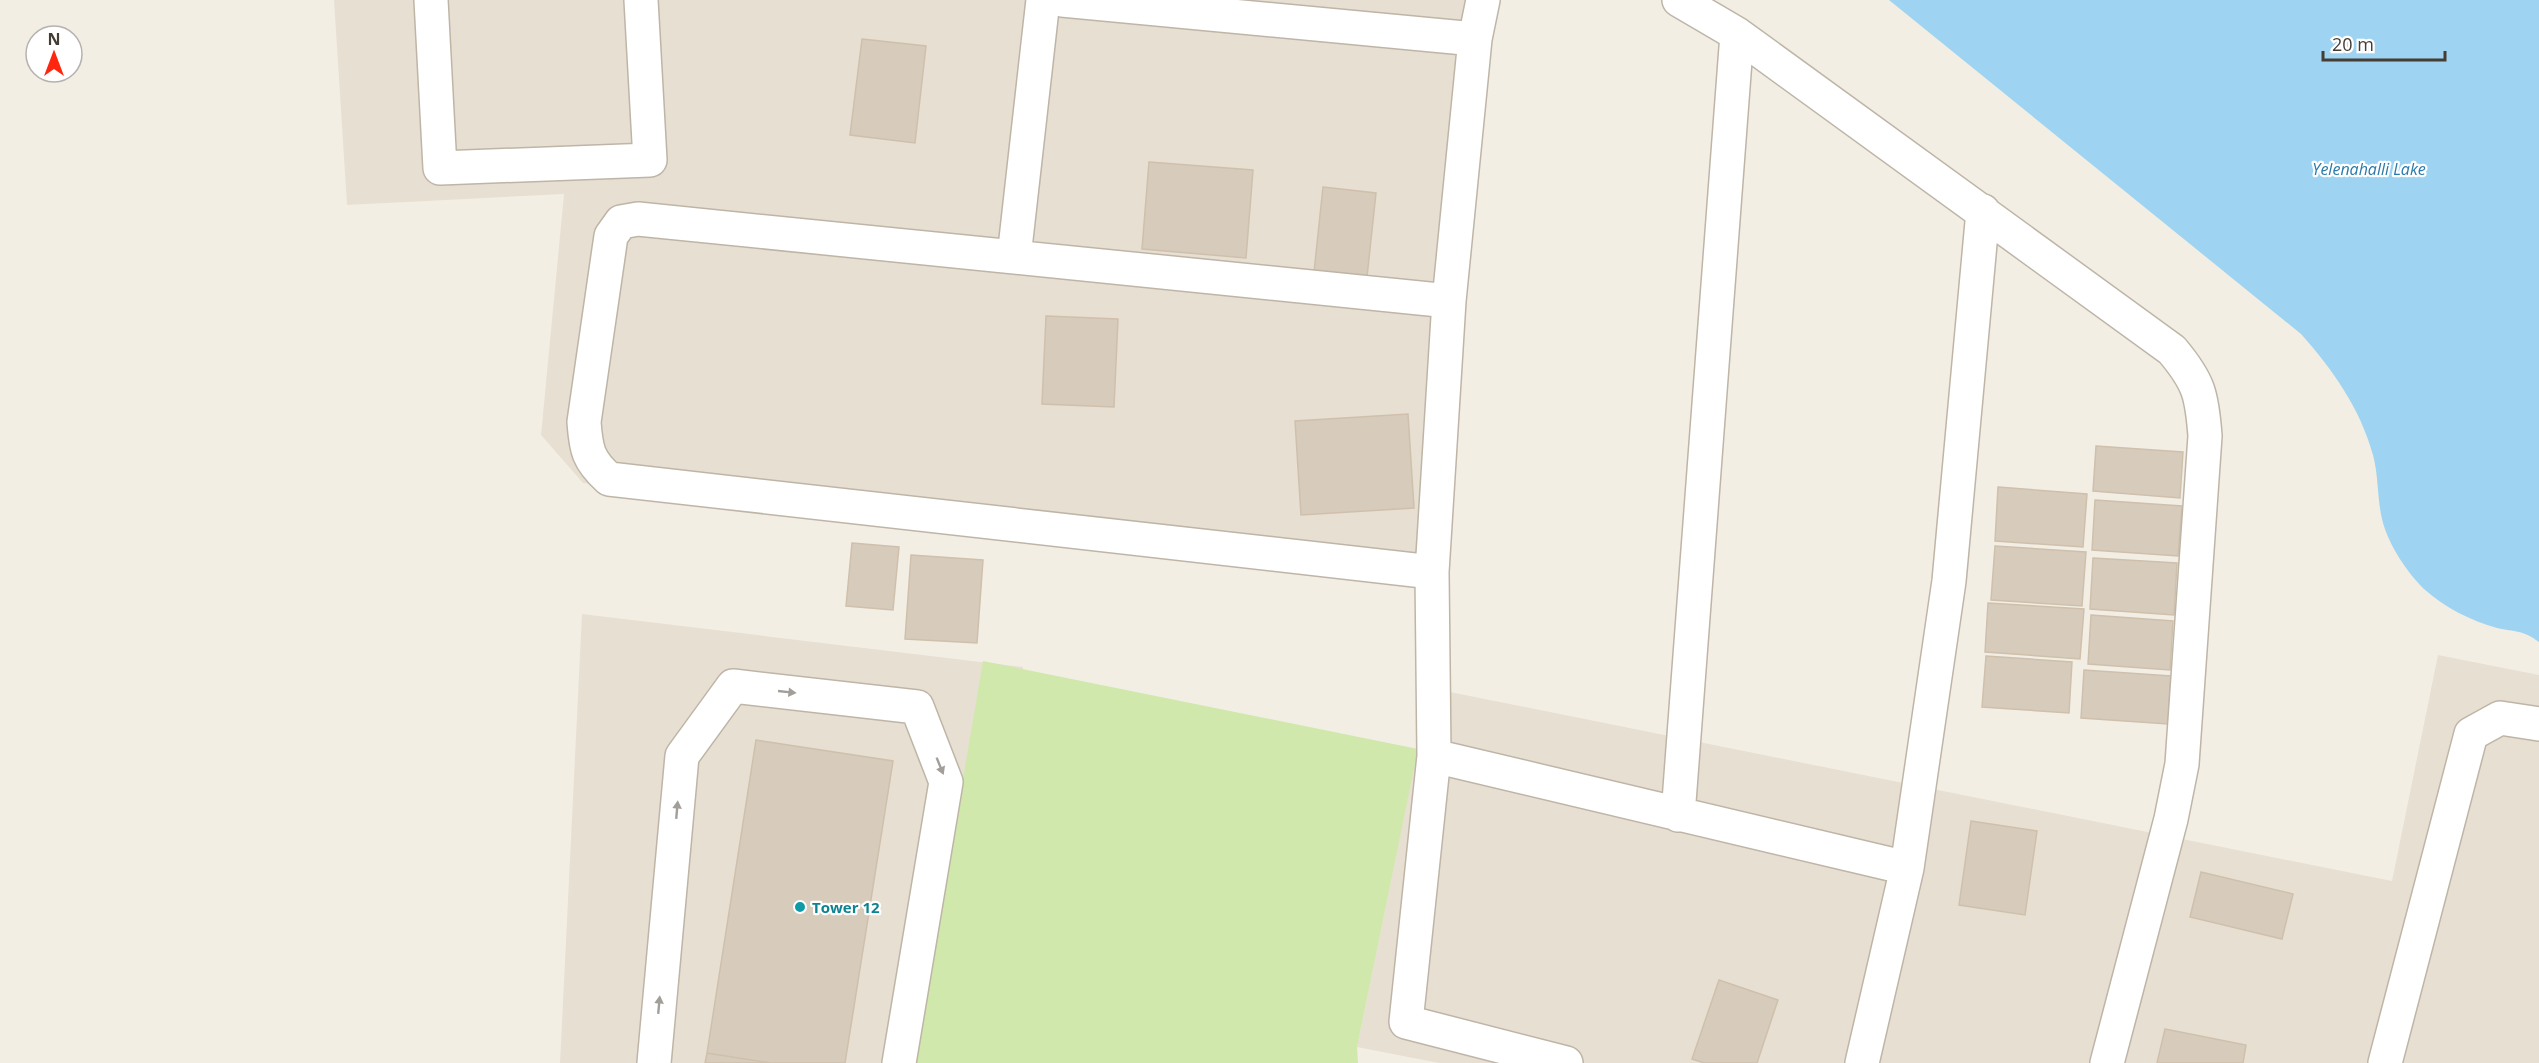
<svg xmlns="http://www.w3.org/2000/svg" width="2539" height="1063" viewBox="0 0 2539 1063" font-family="'Open Sans',sans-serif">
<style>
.residential{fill:#e7dfd2}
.green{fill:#d0e8ab}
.water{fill:#9ed4f2}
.building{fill:#d7cbbc;stroke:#cfc0ac;stroke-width:1.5}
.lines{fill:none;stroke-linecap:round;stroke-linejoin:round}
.minor-casing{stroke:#beb5a7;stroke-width:36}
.minor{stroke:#fff;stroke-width:33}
.oneway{fill:#a29e9a}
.culture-dot{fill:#0f9aa8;stroke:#fff;stroke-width:2}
.labels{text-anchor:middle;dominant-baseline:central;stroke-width:4.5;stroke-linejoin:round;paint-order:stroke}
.culture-label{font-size:15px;font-weight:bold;fill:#0d838f;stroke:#fff;text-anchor:start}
.water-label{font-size:16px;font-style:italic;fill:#2a7aab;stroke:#fff}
</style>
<rect width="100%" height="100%" fill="#f3eee4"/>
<path class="residential" d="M 334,0 L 1496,0 L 1440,567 L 583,483 L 541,435 L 564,194 L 347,205 Z
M 582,614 L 1023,667 L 972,1063 L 560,1063 Z
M 2438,655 L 2539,675 L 2539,1063 L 1439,1063 L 1357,1047 L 1430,688 L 2392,881 Z"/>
<path class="green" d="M 983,661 L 1418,749 L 1357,1047 L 1358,1063 L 915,1063 Z"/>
<path class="water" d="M 1889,0 L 2539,0 L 2539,642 C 2523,630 2515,632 2497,628 C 2471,621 2444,607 2424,589 C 2407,572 2390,547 2383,523 C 2377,502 2379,477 2373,455 C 2360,408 2333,370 2301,334 Z"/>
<path class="building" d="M 862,39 L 926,46 L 915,143 L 850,135 Z
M 1149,162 L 1253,170 L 1246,258 L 1142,249 Z
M 1323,187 L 1376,193 L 1367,277 L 1314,272 Z
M 1046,316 L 1118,319 L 1114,407 L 1042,404 Z
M 1408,414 L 1414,508 L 1301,515 L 1295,421 Z
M 2096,446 L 2183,452 L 2180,498 L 2093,491 Z
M 1998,487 L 2087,494 L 2083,547 L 1995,541 Z
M 2095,500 L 2182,506 L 2178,556 L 2092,550 Z
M 852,543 L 899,547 L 893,610 L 846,606 Z
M 1995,546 L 2086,552 L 2082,606 L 1991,600 Z
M 911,555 L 983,560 L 977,643 L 905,639 Z
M 2093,558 L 2177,563 L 2174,615 L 2090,609 Z
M 1988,603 L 2084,609 L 2080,659 L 1985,652 Z
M 2091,615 L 2173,621 L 2170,670 L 2088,664 Z
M 1986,656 L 2072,662 L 2069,713 L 1982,707 Z
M 2084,670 L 2171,676 L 2168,724 L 2081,718 Z
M 756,740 L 893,761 L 845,1063 L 771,1063 L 707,1053 Z
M 1971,821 L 2037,831 L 2025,915 L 1959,905 Z
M 2201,872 L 2293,894 L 2282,939 L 2190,917 Z
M 1719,980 L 1778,1000 L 1757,1063 L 1704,1063 L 1692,1059 Z
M 2165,1029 L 2246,1045 L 2243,1063 L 2157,1063 Z
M 707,1053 L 771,1063 L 705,1063 Z"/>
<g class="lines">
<g class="minor-casing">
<path id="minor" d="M 431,0 L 440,168 L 650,160 L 641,0
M 1062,0 L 1475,39
M 1483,0 L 1475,39 L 1449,301 L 1432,572 L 1434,756 L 1406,1022 L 1566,1063
M 1679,0 L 1737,34 L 2172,350 C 2199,382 2202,395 2205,436 L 2182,764 L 2171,819 L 2107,1063
M 1014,257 L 1043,0
M 1432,572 L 609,479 C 588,460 586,450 584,422 L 611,236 L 621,222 L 638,219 L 1449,301
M 1434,756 L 1907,868 L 1862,1063
M 1678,815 L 1737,34
M 1907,868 L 1949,581 L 1983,211
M 654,1063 L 682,756 L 733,686 L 917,707 L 946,782 L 899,1063
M 2385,1063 L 2471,734 L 2500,718 L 2539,724"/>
</g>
<use href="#minor" class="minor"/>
</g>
<defs><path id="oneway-solid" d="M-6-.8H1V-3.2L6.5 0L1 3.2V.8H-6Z" transform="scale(1.5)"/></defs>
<g class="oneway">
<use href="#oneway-solid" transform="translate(787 692) rotate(6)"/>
<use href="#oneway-solid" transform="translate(940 766) rotate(68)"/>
<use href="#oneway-solid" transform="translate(677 810) rotate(-85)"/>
<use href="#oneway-solid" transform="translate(659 1005) rotate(-85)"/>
</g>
<circle class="culture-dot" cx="800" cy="907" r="6"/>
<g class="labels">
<g class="culture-label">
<text x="812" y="907">Tower 12</text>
</g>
<g class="water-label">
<text x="2369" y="169">Yelenahalli Lake</text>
</g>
</g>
<g transform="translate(54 54)"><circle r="28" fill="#ffffff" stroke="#b5b1ae" stroke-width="1.5"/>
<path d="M0-4.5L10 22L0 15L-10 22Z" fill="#ff260f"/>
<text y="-9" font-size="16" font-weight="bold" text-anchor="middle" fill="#453d34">N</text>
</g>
<path d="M2323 51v9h122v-9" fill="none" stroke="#453d34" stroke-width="3"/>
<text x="2332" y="51" font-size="18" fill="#453d34" stroke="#ffffff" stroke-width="4.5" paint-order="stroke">20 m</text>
</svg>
